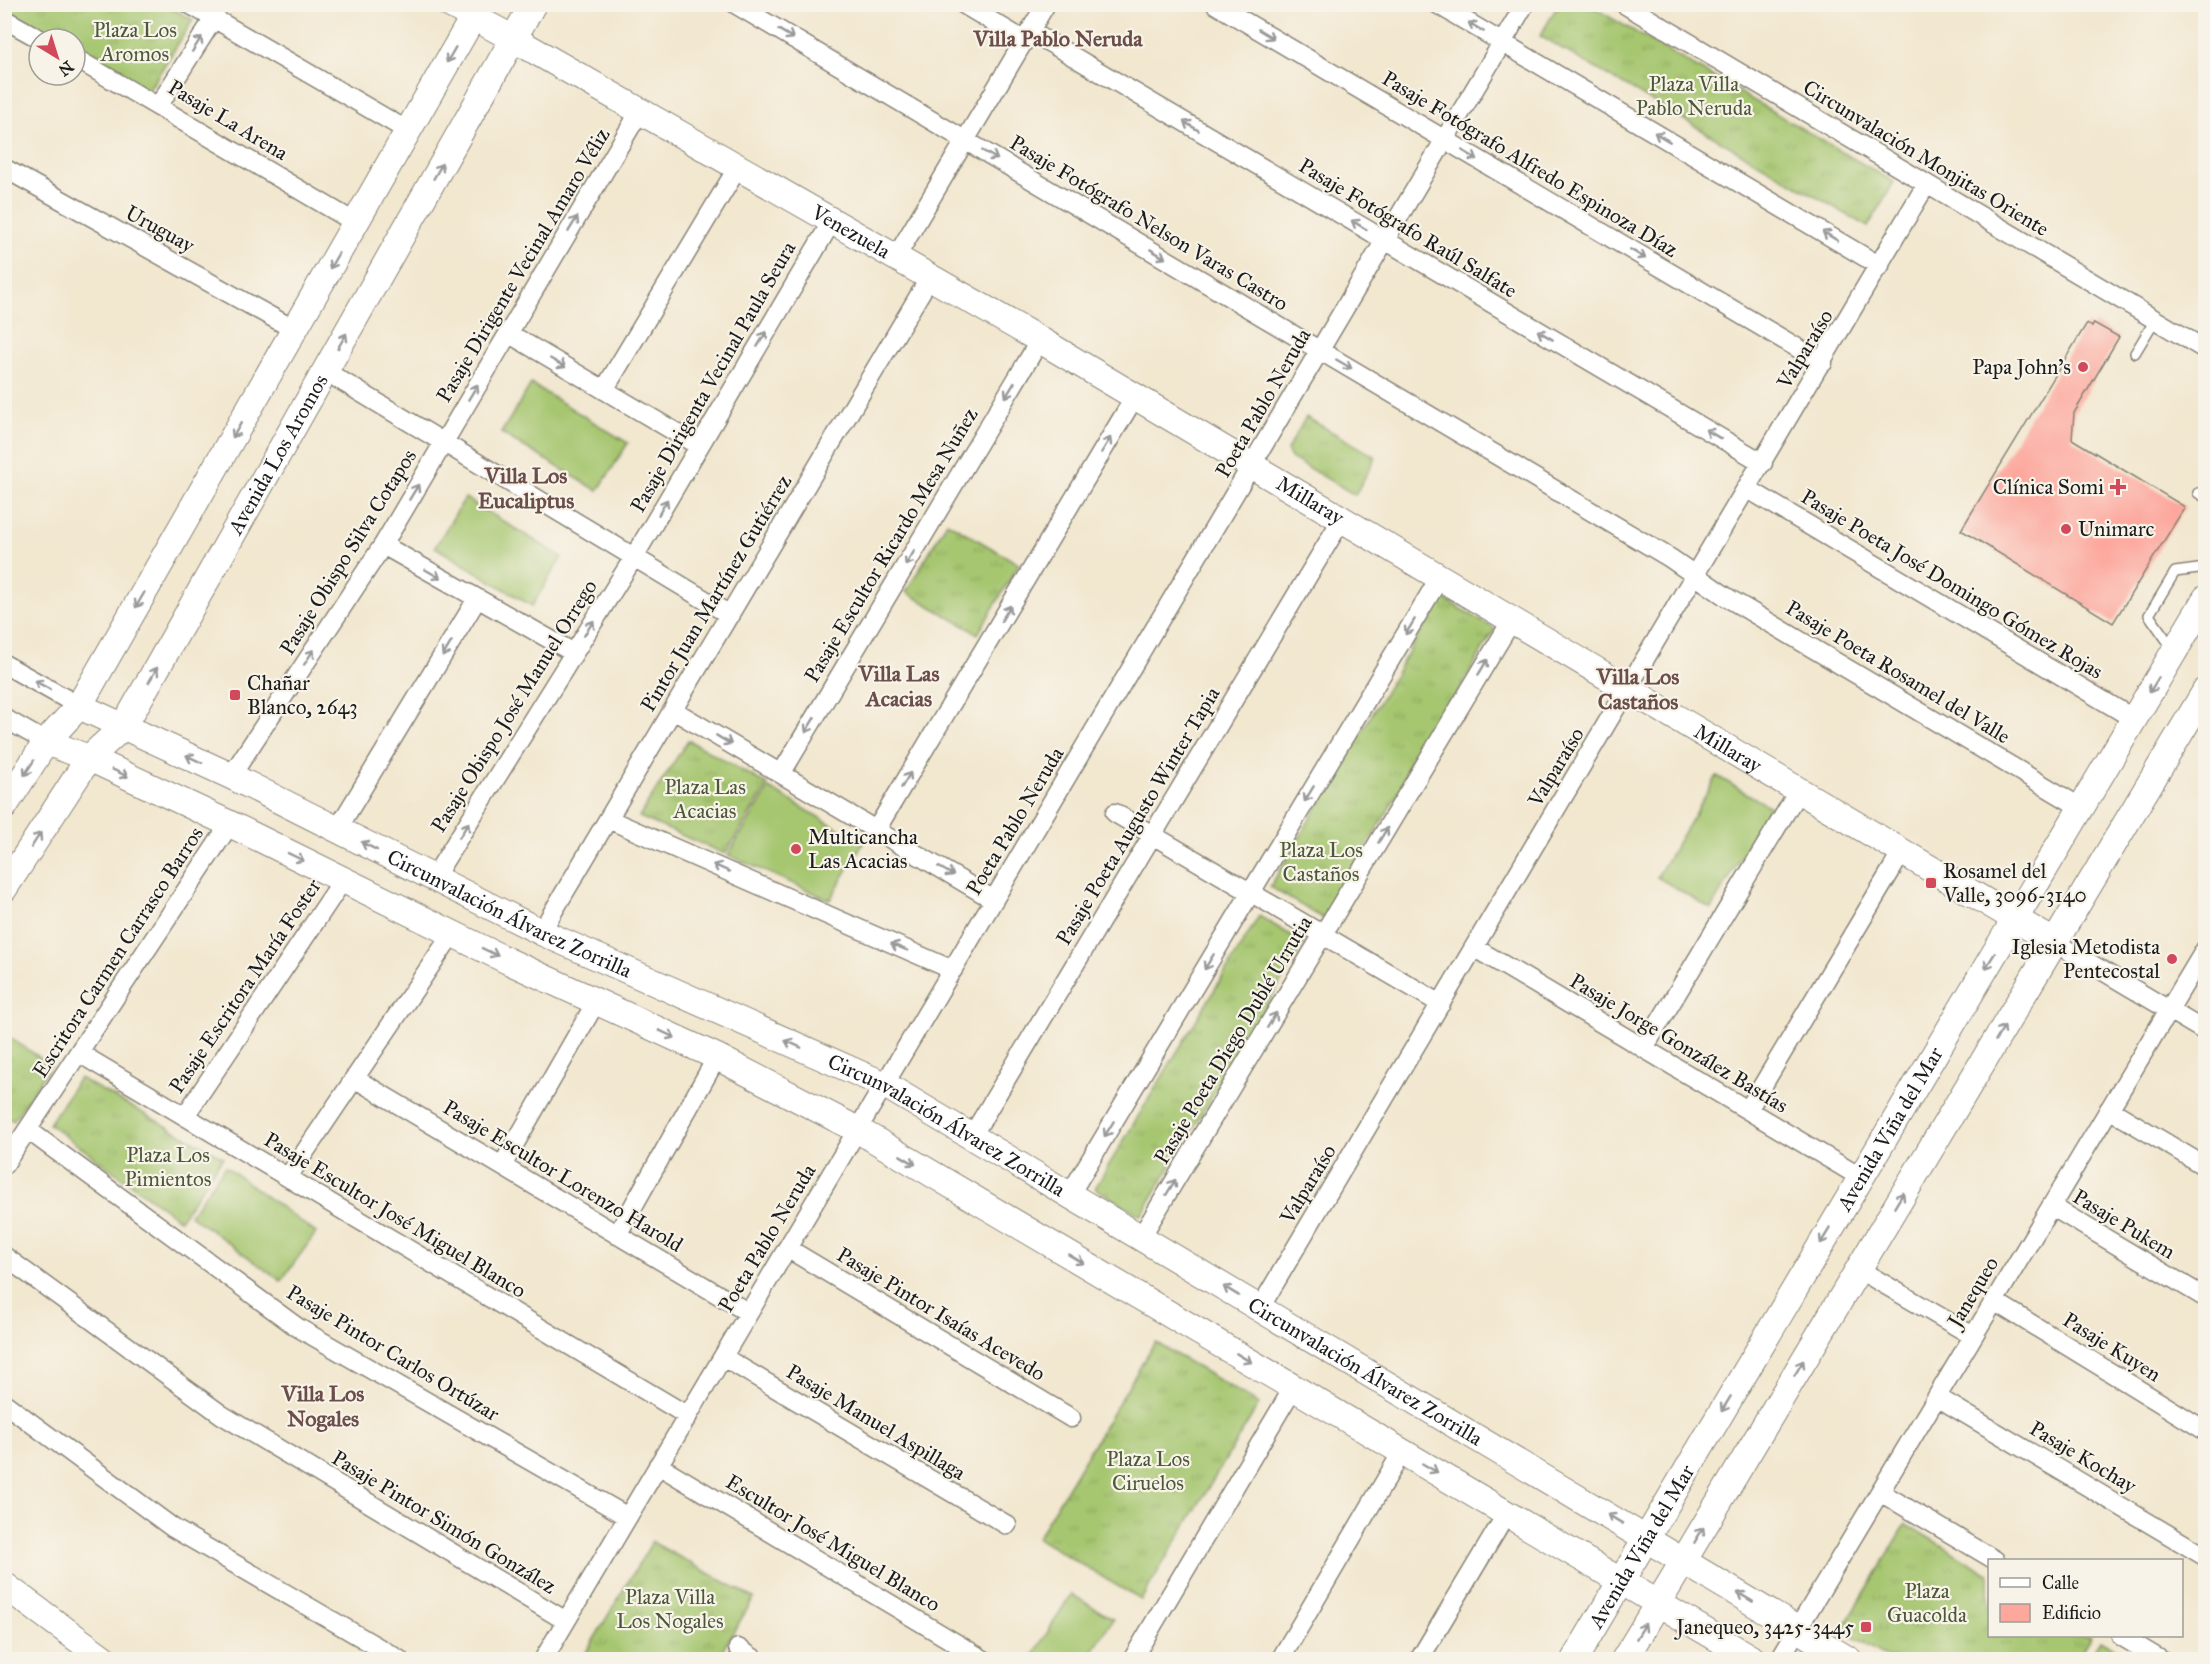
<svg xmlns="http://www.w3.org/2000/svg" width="2210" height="1664" viewBox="0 0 2210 1664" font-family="'IM FELL Great Primer',serif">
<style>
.grass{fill:url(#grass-tufts);stroke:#617146;stroke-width:1.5}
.pitch{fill:#a6c66f;stroke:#617146;stroke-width:1.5}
.building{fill:#fda79d}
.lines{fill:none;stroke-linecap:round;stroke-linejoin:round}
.lane-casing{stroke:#878276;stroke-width:12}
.street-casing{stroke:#878276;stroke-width:21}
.secondary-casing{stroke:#878276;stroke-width:28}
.lane{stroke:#fff;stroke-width:9}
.street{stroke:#fff;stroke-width:18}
.secondary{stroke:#fff;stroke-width:26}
.oneway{stroke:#999}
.poi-dot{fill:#d1495b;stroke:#f7f3e8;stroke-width:2}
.labels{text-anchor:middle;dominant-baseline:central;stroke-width:4.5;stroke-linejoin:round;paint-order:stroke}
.park-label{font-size:21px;fill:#4c5839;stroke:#f7f3e8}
.street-label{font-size:21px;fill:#1c1c1c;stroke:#f7f3e8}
.poi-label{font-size:21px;fill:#1c1c1c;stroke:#f7f3e8;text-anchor:end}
.neighbourhood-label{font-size:22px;font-weight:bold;fill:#6b4d49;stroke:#f7f3e8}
</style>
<defs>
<pattern id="grass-tufts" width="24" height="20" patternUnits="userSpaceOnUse" patternTransform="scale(1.5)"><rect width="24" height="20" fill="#a6c66f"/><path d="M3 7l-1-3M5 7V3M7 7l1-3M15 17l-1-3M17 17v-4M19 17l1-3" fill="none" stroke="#8eaa60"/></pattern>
</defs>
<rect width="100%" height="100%" fill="#f7f3e8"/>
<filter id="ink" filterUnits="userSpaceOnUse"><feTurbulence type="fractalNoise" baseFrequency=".0167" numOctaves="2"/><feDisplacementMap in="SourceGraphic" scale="12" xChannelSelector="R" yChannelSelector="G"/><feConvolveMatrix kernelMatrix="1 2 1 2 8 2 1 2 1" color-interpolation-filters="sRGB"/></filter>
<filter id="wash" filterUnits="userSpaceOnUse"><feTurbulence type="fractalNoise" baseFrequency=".008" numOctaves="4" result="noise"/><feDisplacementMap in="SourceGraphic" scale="24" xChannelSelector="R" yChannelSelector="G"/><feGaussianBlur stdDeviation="1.35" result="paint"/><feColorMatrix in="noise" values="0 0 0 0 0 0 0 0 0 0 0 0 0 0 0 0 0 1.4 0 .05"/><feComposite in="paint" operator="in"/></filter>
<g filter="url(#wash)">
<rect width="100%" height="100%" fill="#f2e7cf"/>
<path class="grass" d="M 5,4 L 166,5 L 193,20 L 147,93 L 75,51 L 75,39 L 55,39 L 5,10 Z
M 1558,5 L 1589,5 L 1894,182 L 1868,227 L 1540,36 Z
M 1306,417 L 1376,457 L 1355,495 L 1291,458 L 1287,450 Z
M 947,522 L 1019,564 L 978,634 L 906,592 Z
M 1441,597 L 1495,629 L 1324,919 L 1270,887 Z
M 688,740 L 768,785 L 725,854 L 639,817 Z
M 1259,916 L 1304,943 L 1141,1216 L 1095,1188 Z
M 4,1034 L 51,1065 L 13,1121 L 5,1115 Z
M 79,1078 L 223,1157 L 180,1220 L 49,1124 Z
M 1155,1342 L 1259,1404 L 1141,1600 L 1037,1538 Z
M 1906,1524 L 1989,1574 L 1990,1636 L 2091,1636 L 2077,1659 L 1890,1659 L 1842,1630 Z
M 652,1542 L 754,1598 L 717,1659 L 582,1659 Z"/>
<path class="pitch" d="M 531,384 L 628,443 L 598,491 L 501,433 Z
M 465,498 L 562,557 L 532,606 L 435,547 Z
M 1717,776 L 1770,807 L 1711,909 L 1657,877 Z
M 769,788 L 863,843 L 830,900 L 728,855 Z
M 225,1166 L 316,1233 L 281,1281 L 190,1215 Z
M 1071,1594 L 1113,1619 L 1088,1659 L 1031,1659 Z
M 2100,1640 L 2133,1659 L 2088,1659 Z"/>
<g id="blocks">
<path class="building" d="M 2087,323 L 2092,327 L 2094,323 L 2119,337 L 2074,413 L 2072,439 L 2185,507 L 2113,623 L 1961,530 Z"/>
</g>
</g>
<g filter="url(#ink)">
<use href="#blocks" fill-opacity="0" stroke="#878276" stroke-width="1.5"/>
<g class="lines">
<g class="lane-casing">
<path id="lane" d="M 2135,353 L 2155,320
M 2198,493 L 2206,498
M 2173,649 L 2149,615 L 2175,572 L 2206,568"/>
</g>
<g class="street-casing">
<path id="street" d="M 189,4 L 408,131
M 735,4 L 1670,558 L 1728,598 L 2080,807
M 963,4 L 1025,41
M 1215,4 L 1823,363
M 1437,4 L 1880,266
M 1624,4 L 2206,350
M 4,19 L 40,39
M 1030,31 L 1763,463
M 75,58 L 356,223
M 159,105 L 214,18
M 4,168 L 295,330
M 896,257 L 1046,4
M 508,333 L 699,446
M 325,371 L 730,615
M 604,390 L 738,167
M 1748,489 L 2134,719
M 383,545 L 574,653
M 4,664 L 79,706
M 673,710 L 994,900
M 4,718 L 46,742
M 781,774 L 1040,340
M 231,776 L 383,545 L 640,111
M 1115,813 L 1441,1004
M 608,819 L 953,970
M 337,830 L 477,599
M 876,830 L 1134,398
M 433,879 L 634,557 L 832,221
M 541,932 L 930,277
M 2054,942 L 2206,1032
M 1475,948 L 1860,1177
M 1644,1048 L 1799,790
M 79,1053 L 688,1416
M 354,1078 L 749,1313
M 2109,1109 L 2206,1167
M 1748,1110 L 1902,852
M 185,1116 L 343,880
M 28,1130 L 297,1327 L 628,1517
M 972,1136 L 1342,519
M 4,1165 L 230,824
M 502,1166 L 596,1002
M 288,1177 L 452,934
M 1070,1194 L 1440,577
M 2051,1206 L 2206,1298
M 617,1235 L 717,1057
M 1141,1237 L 1512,620
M 787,1248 L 1071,1418
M 4,1256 L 222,1415 L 566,1621
M 1858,1269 L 1973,1336
M 1994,1301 L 2206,1431
M 1260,1308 L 1926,185
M 723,1357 L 1007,1525
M 1937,1397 L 2206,1557
M 4,1403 L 173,1528 L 400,1660
M 658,1465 L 984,1660
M 1880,1492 L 1995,1560
M 2121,1636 L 2161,1660
M 738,1648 L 756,1660
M 543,1660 L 1525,4
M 1132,1660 L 1293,1388
M 1280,1660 L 1402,1452
M 1419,1660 L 1507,1513
M 1779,1660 L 2206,948"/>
</g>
<g class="secondary-casing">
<g id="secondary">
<path id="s1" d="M 449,4 L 514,39 L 1040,340 L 2054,942"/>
<path id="s2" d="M 79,706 L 231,776 L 541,932 L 885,1085 L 1849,1660"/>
<path d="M 46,742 L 89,758 L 230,824 L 508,961 L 717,1057 L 858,1130 L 1754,1660"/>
<path d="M 4,807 L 46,742 L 79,706 L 480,5"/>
<path id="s3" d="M 4,889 L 89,758 L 124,726 L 533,4"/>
<path d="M 4,1585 L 106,1660"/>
<path id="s4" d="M 1574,1660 L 2206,598"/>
<path d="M 1624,1660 L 2206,690"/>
</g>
</g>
<use href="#lane" class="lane"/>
<use href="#street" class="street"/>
<use href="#secondary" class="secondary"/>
</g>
<defs><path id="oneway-shaft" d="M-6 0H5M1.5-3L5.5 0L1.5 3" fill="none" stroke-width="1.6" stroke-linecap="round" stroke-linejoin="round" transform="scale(1.5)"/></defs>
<g class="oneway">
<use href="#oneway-shaft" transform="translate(1476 27) rotate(-149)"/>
<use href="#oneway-shaft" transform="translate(786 34) rotate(31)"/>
<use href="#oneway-shaft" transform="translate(1266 34) rotate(31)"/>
<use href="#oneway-shaft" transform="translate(197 44) rotate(-58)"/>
<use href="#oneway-shaft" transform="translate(451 55) rotate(120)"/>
<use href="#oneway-shaft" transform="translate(1191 126) rotate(-149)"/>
<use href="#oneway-shaft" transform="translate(1662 137) rotate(-149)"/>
<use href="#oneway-shaft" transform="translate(990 155) rotate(30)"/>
<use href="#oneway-shaft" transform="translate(1470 155) rotate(31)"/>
<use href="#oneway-shaft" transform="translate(438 171) rotate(-60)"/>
<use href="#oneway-shaft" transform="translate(573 224) rotate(-59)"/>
<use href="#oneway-shaft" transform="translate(1359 225) rotate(-149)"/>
<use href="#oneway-shaft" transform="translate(1830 236) rotate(-149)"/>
<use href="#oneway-shaft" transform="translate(1158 254) rotate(31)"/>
<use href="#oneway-shaft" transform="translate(1638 254) rotate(31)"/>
<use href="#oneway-shaft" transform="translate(334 261) rotate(120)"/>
<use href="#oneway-shaft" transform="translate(1545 335) rotate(-149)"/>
<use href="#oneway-shaft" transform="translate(762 339) rotate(-59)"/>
<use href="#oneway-shaft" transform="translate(342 341) rotate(-60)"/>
<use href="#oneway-shaft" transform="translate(558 363) rotate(30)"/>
<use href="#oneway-shaft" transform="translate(1344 364) rotate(30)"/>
<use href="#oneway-shaft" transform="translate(1010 390) rotate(121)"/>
<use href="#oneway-shaft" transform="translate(473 392) rotate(-59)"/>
<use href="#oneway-shaft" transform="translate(237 430) rotate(120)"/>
<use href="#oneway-shaft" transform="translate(1713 434) rotate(-149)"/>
<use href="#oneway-shaft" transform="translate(1106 445) rotate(-59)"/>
<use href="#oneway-shaft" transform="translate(414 492) rotate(-59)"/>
<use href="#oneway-shaft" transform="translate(663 507) rotate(-60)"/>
<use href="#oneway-shaft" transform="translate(910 558) rotate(121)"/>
<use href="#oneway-shaft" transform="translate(433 574) rotate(30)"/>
<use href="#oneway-shaft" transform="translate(140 600) rotate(120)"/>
<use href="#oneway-shaft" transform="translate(1006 613) rotate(-59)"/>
<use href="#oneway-shaft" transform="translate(1410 627) rotate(121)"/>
<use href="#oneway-shaft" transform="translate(589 628) rotate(-58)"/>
<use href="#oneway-shaft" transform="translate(447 649) rotate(121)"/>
<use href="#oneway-shaft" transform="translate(309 657) rotate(-57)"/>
<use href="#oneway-shaft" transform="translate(1483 667) rotate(-59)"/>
<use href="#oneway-shaft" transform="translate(153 675) rotate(-60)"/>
<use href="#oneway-shaft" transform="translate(42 685) rotate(-151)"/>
<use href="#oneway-shaft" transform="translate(2154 685) rotate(121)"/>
<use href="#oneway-shaft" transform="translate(810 725) rotate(121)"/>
<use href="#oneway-shaft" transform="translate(724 740) rotate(31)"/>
<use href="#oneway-shaft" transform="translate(194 759) rotate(-155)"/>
<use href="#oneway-shaft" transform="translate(29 768) rotate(123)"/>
<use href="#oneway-shaft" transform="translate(120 773) rotate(25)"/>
<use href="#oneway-shaft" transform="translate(906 780) rotate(-59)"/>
<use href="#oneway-shaft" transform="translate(1309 794) rotate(121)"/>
<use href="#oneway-shaft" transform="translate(464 830) rotate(-58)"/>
<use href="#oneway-shaft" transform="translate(1383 835) rotate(-59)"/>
<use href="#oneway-shaft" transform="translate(36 840) rotate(-57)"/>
<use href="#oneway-shaft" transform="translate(369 846) rotate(-153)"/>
<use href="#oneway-shaft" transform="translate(296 857) rotate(26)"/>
<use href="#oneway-shaft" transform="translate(721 868) rotate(-156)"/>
<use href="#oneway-shaft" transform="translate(946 871) rotate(30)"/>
<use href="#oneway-shaft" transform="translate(899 947) rotate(-157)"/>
<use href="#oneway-shaft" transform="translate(490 952) rotate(26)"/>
<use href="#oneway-shaft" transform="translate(1990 961) rotate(121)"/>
<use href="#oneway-shaft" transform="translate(1209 962) rotate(121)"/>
<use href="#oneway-shaft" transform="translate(1272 1020) rotate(-59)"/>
<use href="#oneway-shaft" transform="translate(2000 1033) rotate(-59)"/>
<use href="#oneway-shaft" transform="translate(667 1034) rotate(25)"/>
<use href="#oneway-shaft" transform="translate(793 1044) rotate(-156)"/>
<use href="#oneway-shaft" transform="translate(1109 1129) rotate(121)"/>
<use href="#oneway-shaft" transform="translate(908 1160) rotate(31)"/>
<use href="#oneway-shaft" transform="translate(1171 1187) rotate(-59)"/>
<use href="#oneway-shaft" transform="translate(1899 1200) rotate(-59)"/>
<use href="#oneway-shaft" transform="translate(1825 1236) rotate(121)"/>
<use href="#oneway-shaft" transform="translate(1076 1259) rotate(31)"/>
<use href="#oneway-shaft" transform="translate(1231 1291) rotate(-149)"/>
<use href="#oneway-shaft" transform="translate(1244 1358) rotate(31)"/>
<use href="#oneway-shaft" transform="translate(1799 1368) rotate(-59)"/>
<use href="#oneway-shaft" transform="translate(1726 1404) rotate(121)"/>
<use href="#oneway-shaft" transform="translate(1430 1468) rotate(30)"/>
<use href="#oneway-shaft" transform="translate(1615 1519) rotate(-149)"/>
<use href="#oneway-shaft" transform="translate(1699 1535) rotate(-59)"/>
<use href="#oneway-shaft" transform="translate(1745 1597) rotate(-149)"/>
<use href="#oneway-shaft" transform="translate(1641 1631) rotate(-59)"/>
</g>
</g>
<g class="poi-dot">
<circle cx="2083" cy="367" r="6"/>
<path d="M2115 478h6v6h6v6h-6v6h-6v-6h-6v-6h6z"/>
<circle cx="2066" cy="529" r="6"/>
<rect x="229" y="689" width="12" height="12" rx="3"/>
<circle cx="796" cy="849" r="6"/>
<rect x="1925" y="877" width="12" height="12" rx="3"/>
<circle cx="2172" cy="959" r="6"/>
<rect x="1860" y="1621" width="12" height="12" rx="3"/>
</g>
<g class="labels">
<g class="park-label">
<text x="135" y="30">Plaza Los<tspan x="135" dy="24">Aromos</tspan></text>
<text x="1694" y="84">Plaza Villa<tspan x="1694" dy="24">Pablo Neruda</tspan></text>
<text x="705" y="787">Plaza Las<tspan x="705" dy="24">Acacias</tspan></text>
<text x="1321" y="850">Plaza Los<tspan x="1321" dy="24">Castaños</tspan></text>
<text x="168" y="1155">Plaza Los<tspan x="168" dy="24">Pimientos</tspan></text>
<text x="1148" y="1459">Plaza Los<tspan x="1148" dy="24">Ciruelos</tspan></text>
<text x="1927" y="1591">Plaza<tspan x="1927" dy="24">Guacolda</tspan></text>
<text x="670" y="1597">Plaza Villa<tspan x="670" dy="24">Los Nogales</tspan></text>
</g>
<g class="street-label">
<text transform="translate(228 120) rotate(31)">Pasaje La Arena</text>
<text transform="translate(1926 158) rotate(31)">Circunvalación Monjitas Oriente</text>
<text transform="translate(1530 164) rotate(31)">Pasaje Fotógrafo Alfredo Espinoza Díaz</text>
<text transform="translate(1149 223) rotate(31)">Pasaje Fotógrafo Nelson Varas Castro</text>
<text transform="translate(1408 228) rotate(31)">Pasaje Fotógrafo Raúl Salfate</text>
<text transform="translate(160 229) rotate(29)">Uruguay</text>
<text stroke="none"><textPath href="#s1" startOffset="462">Venezuela</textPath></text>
<text transform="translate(523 265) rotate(-59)">Pasaje Dirigente Vecinal Amaro Véliz</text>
<text transform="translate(1805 349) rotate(-59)">Valparaíso</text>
<text transform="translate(713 377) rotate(-60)">Pasaje Dirigenta Vecinal Paula Seura</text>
<text transform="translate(1263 403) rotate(-60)">Poeta Pablo Neruda</text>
<text stroke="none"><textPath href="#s3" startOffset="516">Avenida Los Aromos</textPath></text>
<text stroke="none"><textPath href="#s1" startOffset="994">Millaray</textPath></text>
<text transform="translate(891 545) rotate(-59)">Pasaje Escultor Ricardo Mesa Nuñez</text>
<text transform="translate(348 552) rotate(-58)">Pasaje Obispo Silva Cotapos</text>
<text transform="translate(1952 584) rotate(31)">Pasaje Poeta José Domingo Gómez Rojas</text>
<text transform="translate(716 593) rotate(-59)">Pintor Juan Martínez Gutiérrez</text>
<text transform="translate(1898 672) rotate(31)">Pasaje Poeta Rosamel del Valle</text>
<text transform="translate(514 706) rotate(-58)">Pasaje Obispo José Manuel Orrego</text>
<text stroke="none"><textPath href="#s1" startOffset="1480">Millaray</textPath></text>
<text transform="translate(1556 767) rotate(-59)">Valparaíso</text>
<text transform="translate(1138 816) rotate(-59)">Pasaje Poeta Augusto Winter Tapia</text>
<text transform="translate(1015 821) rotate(-59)">Poeta Pablo Neruda</text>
<text stroke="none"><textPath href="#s2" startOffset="478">Circunvalación Álvarez Zorrilla</textPath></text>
<text transform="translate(118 952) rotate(-57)">Escritora Carmen Carrasco Barros</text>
<text transform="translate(245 986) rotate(-56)">Pasaje Escritora María Foster</text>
<text transform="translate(1233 1040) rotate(-59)">Pasaje Poeta Diego Dublé Urrutia</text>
<text transform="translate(1679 1043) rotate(31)">Pasaje Jorge González Bastías</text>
<text stroke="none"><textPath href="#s2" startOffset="964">Circunvalación Álvarez Zorrilla</textPath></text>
<text stroke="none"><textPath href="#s4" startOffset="618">Avenida Viña del Mar</textPath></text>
<text transform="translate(563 1176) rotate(31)">Pasaje Escultor Lorenzo Harold</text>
<text transform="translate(1308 1184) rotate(-59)">Valparaíso</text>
<text transform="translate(395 1215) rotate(31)">Pasaje Escultor José Miguel Blanco</text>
<text transform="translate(2124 1224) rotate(31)">Pasaje Pukem</text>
<text transform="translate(767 1238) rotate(-59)">Poeta Pablo Neruda</text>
<text transform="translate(1973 1292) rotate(-59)">Janequeo</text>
<text transform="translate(941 1314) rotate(31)">Pasaje Pintor Isaías Acevedo</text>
<text transform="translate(2112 1347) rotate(32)">Pasaje Kuyen</text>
<text transform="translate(393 1353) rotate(31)">Pasaje Pintor Carlos Ortúzar</text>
<text stroke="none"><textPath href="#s2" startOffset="1450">Circunvalación Álvarez Zorrilla</textPath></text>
<text transform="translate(876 1422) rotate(31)">Pasaje Manuel Aspillaga</text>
<text transform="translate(2083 1457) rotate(31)">Pasaje Kochay</text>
<text transform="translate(444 1522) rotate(31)">Pasaje Pintor Simón González</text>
<text transform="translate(833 1543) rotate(31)">Escultor José Miguel Blanco</text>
<text stroke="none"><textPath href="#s4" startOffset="132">Avenida Viña del Mar</textPath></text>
</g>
<g class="poi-label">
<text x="2071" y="367">Papa John's</text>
<text x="2104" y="487">Clínica Somi</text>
<text x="2078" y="529" text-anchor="start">Unimarc</text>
<text x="247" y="683" text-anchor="start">Chañar<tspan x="247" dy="24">Blanco, 2643</tspan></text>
<text x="808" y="837" text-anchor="start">Multicancha<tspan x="808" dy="24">Las Acacias</tspan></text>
<text x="1943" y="871" text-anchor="start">Rosamel del<tspan x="1943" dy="24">Valle, 3096-3140</tspan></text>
<text x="2160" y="947">Iglesia Metodista<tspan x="2160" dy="24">Pentecostal</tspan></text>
<text x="1854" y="1627">Janequeo, 3425-3445</text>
</g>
<g class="neighbourhood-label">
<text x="1058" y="38">Villa Pablo Neruda</text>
<text x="526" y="475">Villa Los<tspan x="526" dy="25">Eucaliptus</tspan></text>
<text x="899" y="673">Villa Las<tspan x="899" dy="25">Acacias</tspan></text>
<text x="1638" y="676">Villa Los<tspan x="1638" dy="25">Castaños</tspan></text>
<text x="323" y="1393">Villa Los<tspan x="323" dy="25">Nogales</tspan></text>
</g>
</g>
<rect width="2210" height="1664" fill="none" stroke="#f7f3e8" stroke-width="24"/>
<rect x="1988" y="1559" width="195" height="78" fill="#f7f3e8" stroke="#9f9d96" stroke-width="1.5"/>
<rect x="2000" y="1578" width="30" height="9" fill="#ffffff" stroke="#9f9d96" stroke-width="1.5"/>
<text x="2042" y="1589" font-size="18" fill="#1c1c1c">Calle</text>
<rect x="2000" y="1604" width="30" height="18" fill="#fda79d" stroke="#9f9d96" stroke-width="1.5"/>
<text x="2042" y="1619" font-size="18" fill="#1c1c1c">Edificio</text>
<g transform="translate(57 57) rotate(142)"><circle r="28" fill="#f7f3e8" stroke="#9f9d96" stroke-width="1.5"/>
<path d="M0-4.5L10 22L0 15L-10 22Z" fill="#d1495b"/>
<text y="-9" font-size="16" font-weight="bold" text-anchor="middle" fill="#1c1c1c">N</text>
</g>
</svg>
